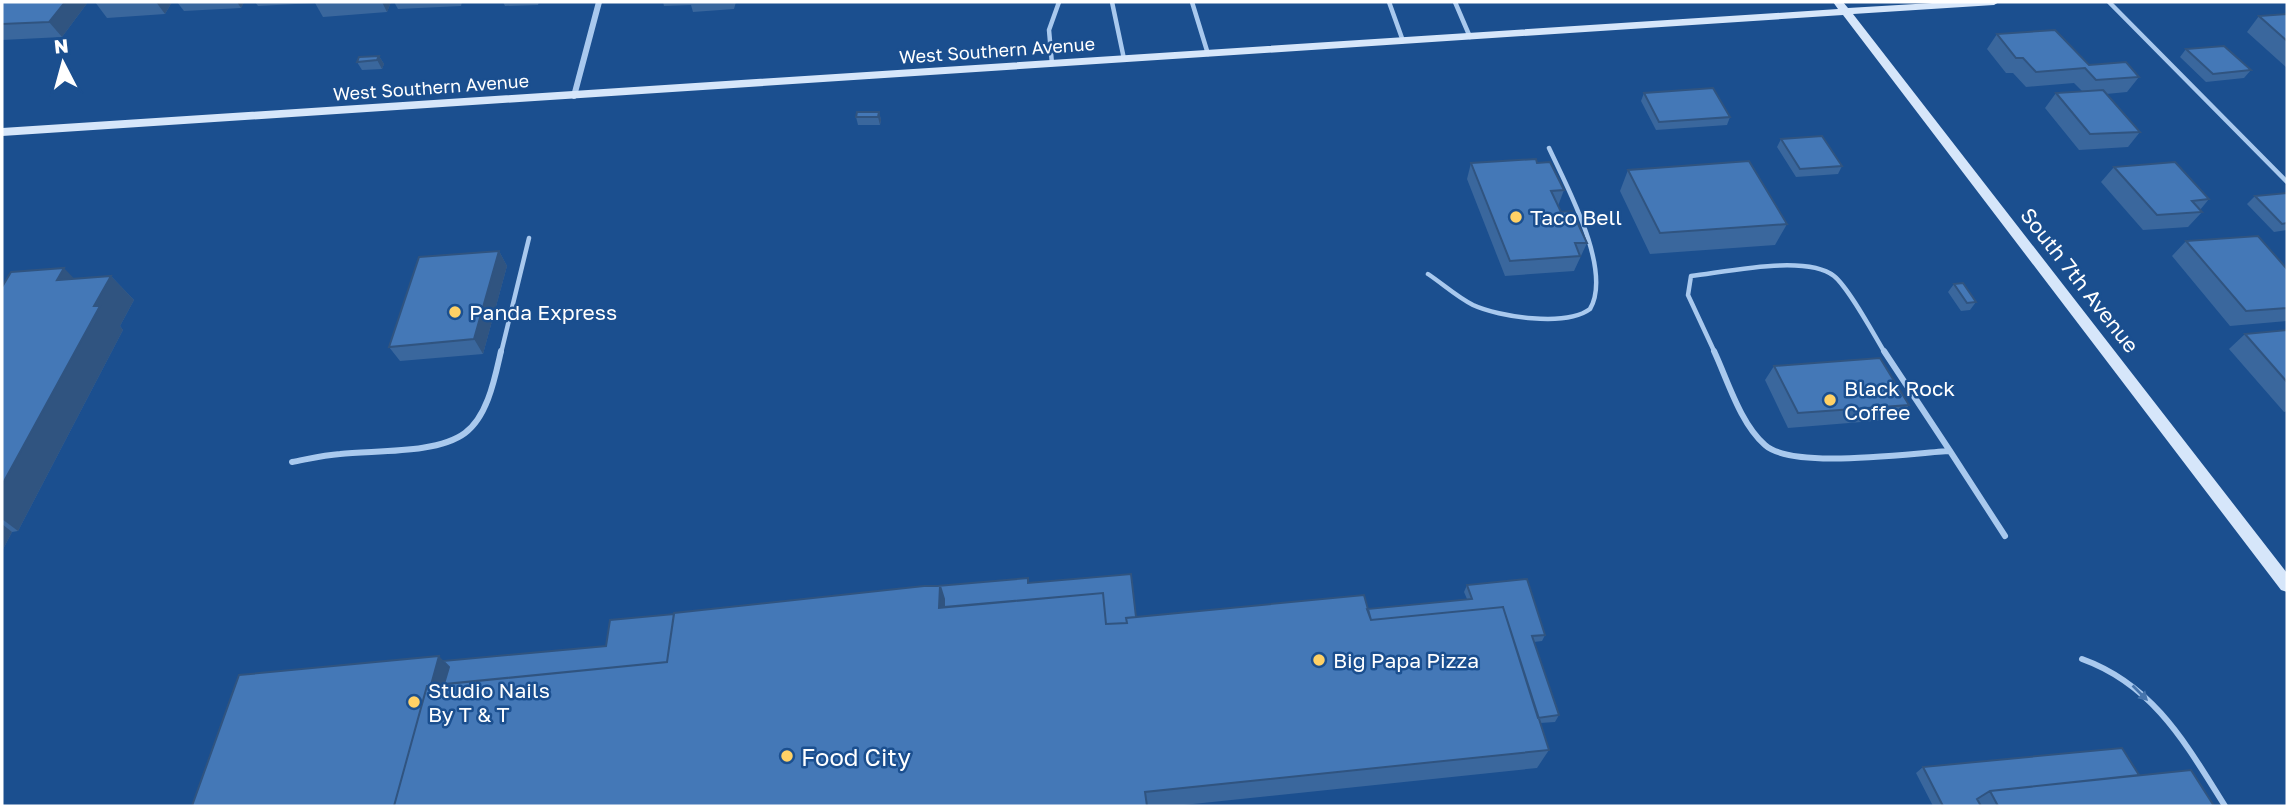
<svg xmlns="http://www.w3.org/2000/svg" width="2289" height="808" viewBox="0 0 2289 808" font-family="'Golos Text',sans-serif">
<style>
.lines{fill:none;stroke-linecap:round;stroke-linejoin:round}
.lane-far1{stroke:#a9c9ee;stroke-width:4.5}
.lane{stroke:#a9c9ee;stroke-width:6}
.street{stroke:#a9c9ee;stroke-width:6}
.secondary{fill:#d6e6fa;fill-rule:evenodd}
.wall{fill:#3a679d}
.shaded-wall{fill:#305480}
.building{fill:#4478b7;stroke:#305480;stroke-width:2}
.oneway{fill:#4674ac}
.poi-dot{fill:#ffd166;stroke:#1b4f8f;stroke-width:2.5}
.labels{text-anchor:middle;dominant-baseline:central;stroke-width:5;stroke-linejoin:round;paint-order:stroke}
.far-street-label{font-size:18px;fill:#fff;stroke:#1b4f8f}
.poi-label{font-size:21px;fill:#fff;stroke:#1b4f8f;text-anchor:start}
.street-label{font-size:21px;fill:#fff;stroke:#1b4f8f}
.near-poi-label{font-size:24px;fill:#fff;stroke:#1b4f8f;text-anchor:start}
</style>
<rect width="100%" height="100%" fill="#1b4f8f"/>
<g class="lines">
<path class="lane-far1" d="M 1112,2 L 1124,59
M 1192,2 L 1208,54
M 1389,2 L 1403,41
M 1455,2 L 1470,37
M 2109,2 L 2287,182
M 1052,64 L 1049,30 L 1059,2
M 1428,274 C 1443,284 1457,297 1473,305 C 1499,317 1566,327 1590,309 C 1613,270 1566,185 1549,148
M 501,353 L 529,238
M 1715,353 L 1688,295 L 1691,276 C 1726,272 1806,254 1834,276 C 1849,288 1874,335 1885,353"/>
<path class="lane" d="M 1714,351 C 1728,381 1740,423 1765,445 C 1793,470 1910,453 1950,451
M 1884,351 L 1950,451
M 1950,451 L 2005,536
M 292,462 C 308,459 324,455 340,454 C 375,450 437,454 465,433 C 488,416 495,377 501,351
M 2082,659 C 2154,685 2186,744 2225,806"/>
<path class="street" d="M 574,96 L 599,2"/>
<path class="secondary" d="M 1833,2 L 1843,2 L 1848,8 L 1949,2 L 1999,2 L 1994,5 L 1853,14 L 2287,573 L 2287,592 L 2281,590 L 1843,15 L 2,136 L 2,128 L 1838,9 Z"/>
</g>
<path class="wall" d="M 2,2 L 88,2 L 62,37 L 2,40 Z
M 95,2 L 172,2 L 165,14 L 107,18 Z
M 177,2 L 244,2 L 241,8 L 184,11 Z
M 255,2 L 391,2 L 387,12 L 323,17 L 315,3 L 258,6 Z
M 394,2 L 462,2 L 461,6 L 398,9 Z
M 503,2 L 539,2 L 538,5 L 505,6 Z
M 663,2 L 736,2 L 734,9 L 693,12 L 691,5 L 664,6 Z
M 2287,14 L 2287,68 L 2247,32 L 2259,16 Z
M 1997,34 L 2089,65 L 2139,77 L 2127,92 L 2106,94 L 2140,132 L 2128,147 L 2079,150 L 2045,108 L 2056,93 L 2082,91 L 2074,83 L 2026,87 L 2013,73 L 2006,73 L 1987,49 Z
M 2186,49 L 2251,70 L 2244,78 L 2206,82 L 2180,57 Z
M 379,56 L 384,64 L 382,69 L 362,70 L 357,62 Z
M 1644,93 L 1730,117 L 1727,125 L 1656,130 L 1641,101 Z
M 879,112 L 881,120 L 880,125 L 858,125 L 856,117 Z
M 1781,139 L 1842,166 L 1838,174 L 1796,177 L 1777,147 Z
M 1471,163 L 1537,163 L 1564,190 L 1558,206 L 1561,212 L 1587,243 L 1574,271 L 1505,276 L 1467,179 Z
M 2114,167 L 2209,199 L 2200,210 L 2202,212 L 2188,227 L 2143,230 L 2101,182 Z
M 1628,170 L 1787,224 L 1775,245 L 1650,254 L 1620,191 Z
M 2287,193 L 2287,230 L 2274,232 L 2247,204 L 2255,196 Z
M 2186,241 L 2287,269 L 2287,321 L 2230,326 L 2172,256 Z
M 499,251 L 507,266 L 483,354 L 400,361 L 389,347 Z
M 111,276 L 134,300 L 120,326 L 123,330 L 18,531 L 12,532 L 2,551 L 2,287 L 74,279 Z
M 1954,284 L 1976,302 L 1970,310 L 1961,311 L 1948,292 Z
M 2287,330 L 2287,411 L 2284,412 L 2229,349 L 2245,334 Z
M 1774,366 L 1909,405 L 1898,419 L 1788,428 L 1765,380 Z
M 1028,583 L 1136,617 L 1367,609 L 1467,599 L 1464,592 L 1467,585 L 1545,635 L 1542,641 L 1534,642 L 1559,715 L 1555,722 L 1540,723 L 1549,750 L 1537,768 L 1174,806 L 192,806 L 443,661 L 606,646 Z
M 1923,767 L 2139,775 L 2214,806 L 1933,806 L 1916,773 Z"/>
<path class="shaded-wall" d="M 65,2 L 88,2 L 62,37 L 49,22 Z
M 156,2 L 172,2 L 165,14 Z
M 237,2 L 244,2 L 241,8 Z
M 382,2 L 391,2 L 387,12 Z
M 379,56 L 384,64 L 382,69 L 377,60 Z
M 879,112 L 881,120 L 880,125 L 878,117 Z
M 499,251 L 507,266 L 483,354 L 474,339 Z
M 64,268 L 87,292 L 57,280 Z
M 111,276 L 134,300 L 120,326 L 123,330 L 18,531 L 2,519 L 2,485 L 94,306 Z
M 2,524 L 12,532 L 2,551 Z
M 940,586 L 946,606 L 939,608 Z
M 439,656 L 455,673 L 399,806 Z"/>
<path class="building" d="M 2,2 L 65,2 L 49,22 L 2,24 Z
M 2287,14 L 2287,41 L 2259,16 Z
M 2055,30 L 2089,65 L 2126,62 L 2139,77 L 2096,80 L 2085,68 L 2036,72 L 2023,58 L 2016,58 L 1997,34 Z
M 2224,46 L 2251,70 L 2213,74 L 2186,49 Z
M 379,56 L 377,60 L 357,62 L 359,57 Z
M 1713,88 L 1730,117 L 1659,122 L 1644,93 Z
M 2103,90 L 2140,132 L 2090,134 L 2056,93 Z
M 857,112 L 879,112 L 878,117 L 856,117 Z
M 1822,136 L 1842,166 L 1800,169 L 1781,139 Z
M 1536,159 L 1537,163 L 1550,162 L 1564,190 L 1551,191 L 1561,212 L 1572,211 L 1587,243 L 1575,243 L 1580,256 L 1510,261 L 1471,163 Z
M 1749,161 L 1787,224 L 1660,233 L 1628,170 Z
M 2175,162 L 2209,199 L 2192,201 L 2202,212 L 2157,215 L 2114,167 Z
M 2287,193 L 2287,223 L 2282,224 L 2255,196 Z
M 2258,236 L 2287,269 L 2287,308 L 2246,311 L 2186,241 Z
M 499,251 L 474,339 L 389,347 L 419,257 Z
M 64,268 L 57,280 L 111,276 L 94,306 L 100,306 L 2,485 L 2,287 L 11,272 Z
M 1963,283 L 1976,302 L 1967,303 L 1954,284 Z
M 2287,330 L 2287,382 L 2245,334 Z
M 1880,358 L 1909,405 L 1798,413 L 1774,366 Z
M 1131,574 L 1136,617 L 1126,618 L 1127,623 L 1106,624 L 1103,593 L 944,607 L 944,599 L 940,586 L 937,586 L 1028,578 L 1028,583 Z
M 1527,579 L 1545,635 L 1532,636 L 1559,715 L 1538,718 L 1503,607 L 1371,620 L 1367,609 L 1472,599 L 1467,585 Z
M 924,586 L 940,586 L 939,608 L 1103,593 L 1106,624 L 1127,623 L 1126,618 L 1364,595 L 1371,620 L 1503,607 L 1549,750 L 1145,792 L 1147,806 L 394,806 L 427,686 L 667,662 L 674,613 Z
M 674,614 L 667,662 L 444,684 L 449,667 L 443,661 L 606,646 L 610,620 Z
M 439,656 L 431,685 L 427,686 L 394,806 L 192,806 L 239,675 Z
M 2122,748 L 2139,775 L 1990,791 L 1977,799 L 1981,806 L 1943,806 L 1923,767 Z
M 2191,770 L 2214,806 L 1998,806 L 1990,791 Z"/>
<defs><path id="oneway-solid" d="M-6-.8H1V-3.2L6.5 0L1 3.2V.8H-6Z" transform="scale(1.75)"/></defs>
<use class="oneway" href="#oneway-solid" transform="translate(2140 693) rotate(45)"/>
<g class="poi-dot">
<circle cx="1516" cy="217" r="7"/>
<circle cx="455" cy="312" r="7"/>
<circle cx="1830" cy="400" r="7"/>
<circle cx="1319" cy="660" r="7"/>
<circle cx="414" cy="702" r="7"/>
<circle cx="787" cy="756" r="7"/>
</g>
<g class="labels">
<g class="far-street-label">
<text transform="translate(997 50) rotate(-4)">West Southern Avenue</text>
<text transform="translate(431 87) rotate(-4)">West Southern Avenue</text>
</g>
<g class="poi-label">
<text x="1530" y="217">Taco Bell</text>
<text x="469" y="312">Panda Express</text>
<text x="1844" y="388">Black Rock<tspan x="1844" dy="24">Coffee</tspan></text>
<text x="1333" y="660">Big Papa Pizza</text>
<text x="428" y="690">Studio Nails<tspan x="428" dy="24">By T &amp; T</tspan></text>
</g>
<g class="street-label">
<text transform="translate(2080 280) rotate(52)">South 7th Avenue</text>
</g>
<g class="near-poi-label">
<text x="801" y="756">Food City</text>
</g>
</g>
<rect width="2289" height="808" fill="none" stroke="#ffffff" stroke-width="7"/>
<g transform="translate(63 63) rotate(354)" stroke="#1b4f8f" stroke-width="5" paint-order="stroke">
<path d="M0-5L12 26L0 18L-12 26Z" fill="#ffffff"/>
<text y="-10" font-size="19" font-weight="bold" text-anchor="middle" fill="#ffffff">N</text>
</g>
</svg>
